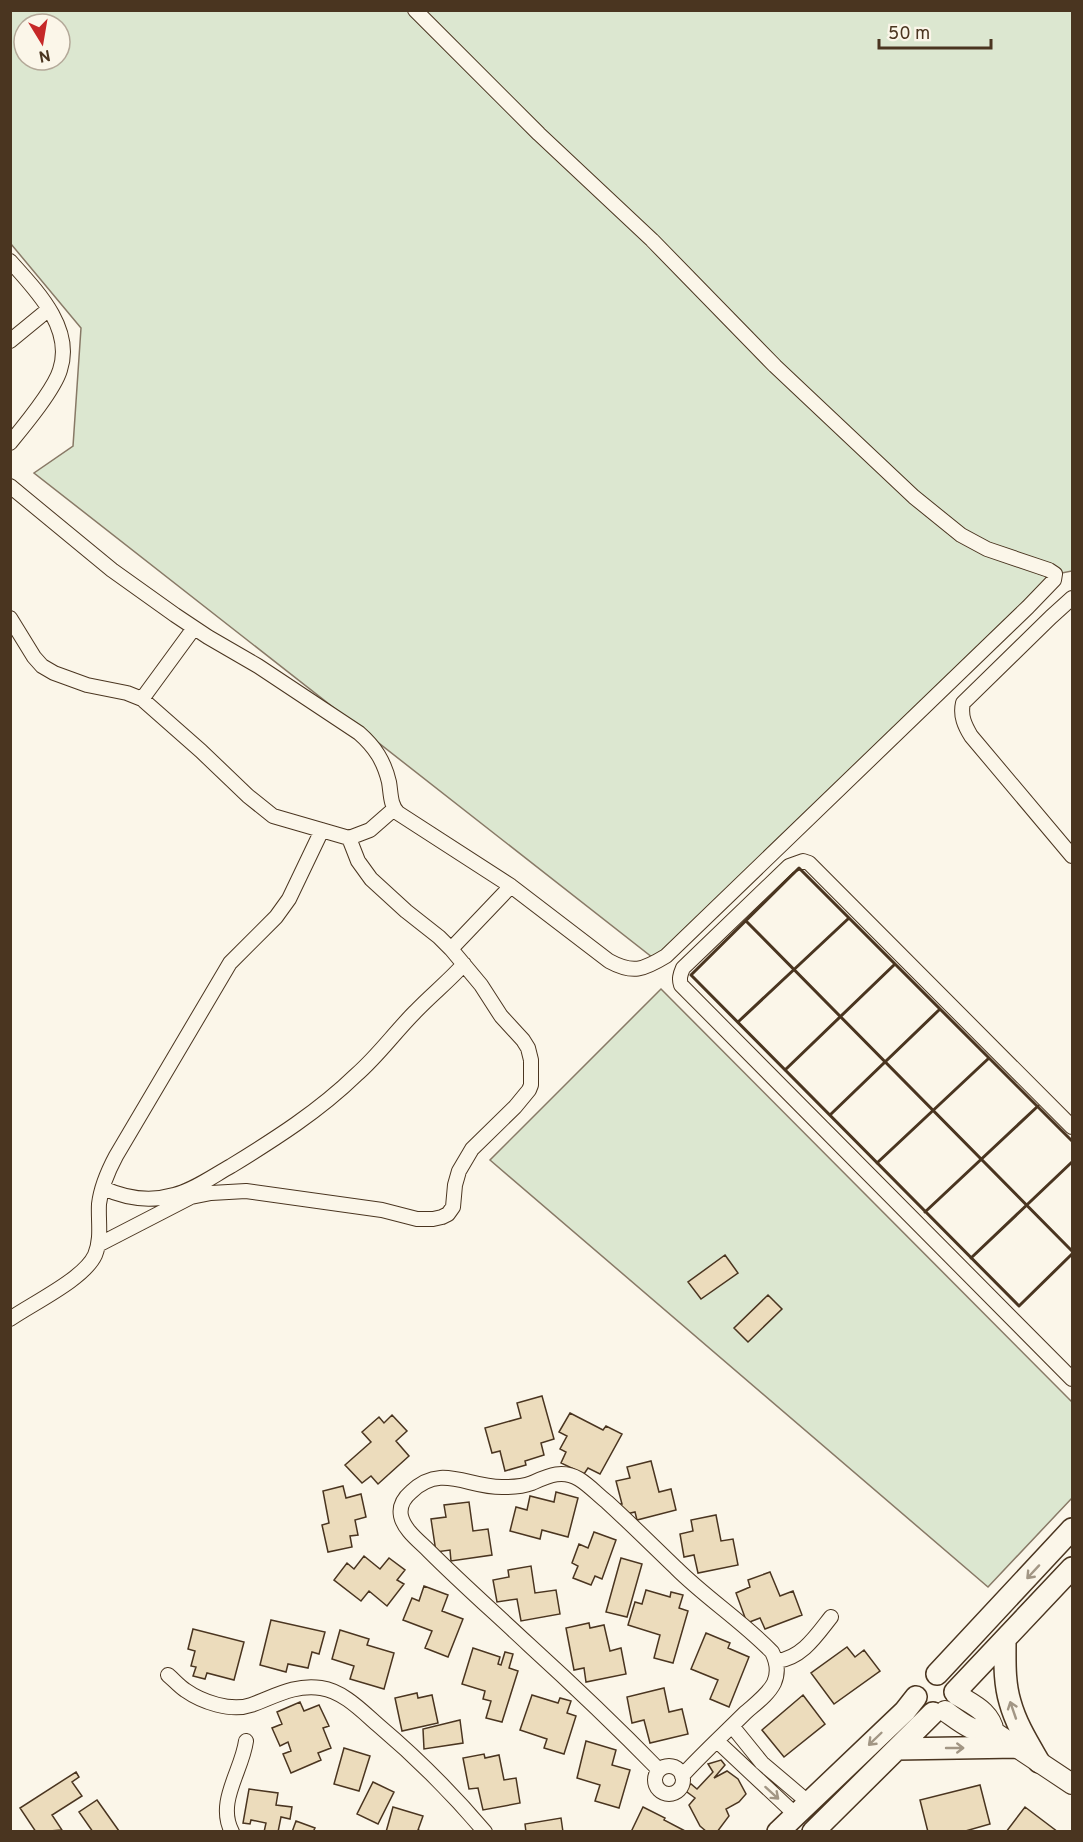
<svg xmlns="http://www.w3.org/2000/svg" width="1083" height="1842" viewBox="0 0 1083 1842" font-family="Overpass,sans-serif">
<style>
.green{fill:#dce7d0;stroke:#887966;stroke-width:1.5;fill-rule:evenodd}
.building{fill:#ecdcbc;stroke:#4a3520;stroke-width:1.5}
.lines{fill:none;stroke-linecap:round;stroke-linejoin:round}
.street-casing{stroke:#4a3520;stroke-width:16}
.secondary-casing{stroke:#4a3520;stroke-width:22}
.primary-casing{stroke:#4a3520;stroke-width:24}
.street{stroke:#fbf6e9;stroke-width:14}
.secondary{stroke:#fbf6e9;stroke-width:20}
.primary{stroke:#fbf6e9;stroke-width:21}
.wall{stroke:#4a3520;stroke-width:3}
.oneway{stroke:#a29684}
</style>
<rect width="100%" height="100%" fill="#fbf6e9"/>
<path class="green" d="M 10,11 L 1072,11 L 1072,571 L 1057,574 L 657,961 L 34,473 L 73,446 L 81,328 L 11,244 ZM 24,24 L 60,24 L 60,60 L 24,60 Z
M 661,989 L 1072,1402 L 1072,1498 L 988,1587 L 490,1160 Z"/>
<path class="building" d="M 725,1255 L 738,1273 L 701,1299 L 688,1282 Z
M 768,1295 L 782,1309 L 748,1342 L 734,1328 Z
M 542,1396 L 554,1439 L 541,1443 L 544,1455 L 525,1461 L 526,1465 L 505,1471 L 500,1451 L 492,1453 L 485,1428 L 521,1418 L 517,1403 Z
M 570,1413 L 603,1430 L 606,1426 L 622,1434 L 600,1474 L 588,1468 L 584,1474 L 561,1463 L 566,1452 L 560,1449 L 567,1436 L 559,1432 Z
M 392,1415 L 407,1431 L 396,1441 L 409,1456 L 378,1484 L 371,1476 L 362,1483 L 345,1465 L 371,1442 L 362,1432 L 379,1417 L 384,1423 Z
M 651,1461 L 659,1492 L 671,1489 L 676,1510 L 637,1520 L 635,1512 L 622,1515 L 619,1504 L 622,1504 L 616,1481 L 630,1478 L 627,1467 Z
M 343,1486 L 346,1498 L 361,1494 L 366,1517 L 355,1520 L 358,1535 L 350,1536 L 352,1547 L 328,1552 L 322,1525 L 329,1523 L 323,1491 Z
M 556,1492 L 578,1498 L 568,1537 L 542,1530 L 540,1539 L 510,1531 L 516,1507 L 527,1510 L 530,1496 L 554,1502 Z
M 469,1502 L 473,1531 L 488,1529 L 492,1555 L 451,1561 L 450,1550 L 436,1552 L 431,1519 L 446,1517 L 444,1505 Z
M 716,1515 L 721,1541 L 733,1539 L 738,1565 L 698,1573 L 694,1555 L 684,1557 L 680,1534 L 693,1531 L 691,1520 Z
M 594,1532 L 616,1540 L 602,1579 L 595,1576 L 591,1585 L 573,1578 L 578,1566 L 572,1563 L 579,1544 L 588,1548 Z
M 364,1556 L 380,1569 L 389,1558 L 405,1570 L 397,1580 L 404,1584 L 387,1606 L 369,1591 L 361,1601 L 334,1580 L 347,1563 L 354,1569 Z
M 621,1558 L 642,1564 L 627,1617 L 606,1612 Z
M 531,1566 L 535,1593 L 556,1590 L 560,1614 L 521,1621 L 517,1599 L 497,1602 L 493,1580 L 509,1577 L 508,1570 Z
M 770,1572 L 780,1596 L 793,1591 L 802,1615 L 765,1629 L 760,1618 L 747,1623 L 736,1593 L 750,1587 L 748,1580 Z
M 424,1586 L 448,1595 L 442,1611 L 463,1619 L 448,1657 L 425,1648 L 432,1631 L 403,1620 L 412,1598 L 419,1601 Z
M 646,1590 L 670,1597 L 671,1592 L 683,1595 L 679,1608 L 688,1611 L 673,1663 L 654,1658 L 660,1635 L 628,1625 L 635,1602 L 642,1604 Z
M 271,1620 L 325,1632 L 319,1654 L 312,1652 L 308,1668 L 288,1664 L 286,1672 L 260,1665 Z
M 589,1623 L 590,1628 L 604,1625 L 610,1651 L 621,1648 L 626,1674 L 586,1682 L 584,1668 L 574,1670 L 566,1628 Z
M 193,1629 L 244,1642 L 234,1680 L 207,1673 L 205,1679 L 193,1676 L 196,1667 L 191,1666 L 195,1651 L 188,1649 Z
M 340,1630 L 369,1639 L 367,1645 L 394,1653 L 384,1689 L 350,1679 L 354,1666 L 332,1659 Z
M 706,1633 L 730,1643 L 728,1648 L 749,1657 L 729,1707 L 710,1699 L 718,1680 L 691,1669 Z
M 847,1647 L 855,1657 L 864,1650 L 880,1671 L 834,1704 L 811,1673 Z
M 473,1648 L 500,1657 L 498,1664 L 501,1665 L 505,1652 L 513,1654 L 509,1668 L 518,1671 L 502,1722 L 486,1718 L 491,1701 L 483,1699 L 485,1691 L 462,1684 Z
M 664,1688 L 669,1712 L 682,1709 L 688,1734 L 650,1743 L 644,1720 L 632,1723 L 627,1697 Z
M 417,1693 L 418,1698 L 432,1695 L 438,1723 L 402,1731 L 395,1698 Z
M 532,1695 L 558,1703 L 560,1698 L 571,1701 L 567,1713 L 576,1716 L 564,1754 L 544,1748 L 547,1739 L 520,1730 Z
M 803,1695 L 825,1724 L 784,1757 L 762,1730 Z
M 300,1702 L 304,1711 L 319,1705 L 329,1726 L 323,1728 L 331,1748 L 318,1753 L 321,1760 L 291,1773 L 283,1754 L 291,1751 L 288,1742 L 280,1746 L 272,1728 L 282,1724 L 277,1712 Z
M 460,1720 L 463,1743 L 424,1749 L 423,1729 Z
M 586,1741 L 616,1750 L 612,1765 L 630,1770 L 619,1808 L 595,1801 L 600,1785 L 577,1778 Z
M 344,1748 L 370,1756 L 359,1791 L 334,1784 Z
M 484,1754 L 485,1758 L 499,1755 L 504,1780 L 516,1778 L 520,1803 L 483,1810 L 478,1788 L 469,1789 L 463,1758 Z
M 721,1760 L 725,1765 L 714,1778 L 727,1771 L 738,1779 L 746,1794 L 739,1802 L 726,1809 L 729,1816 L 717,1832 L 707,1832 L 700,1826 L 689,1805 L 695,1798 L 683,1789 L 691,1784 L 697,1789 L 713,1772 L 708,1764 Z
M 76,1772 L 79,1777 L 72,1782 L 82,1796 L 52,1815 L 62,1830 L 36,1832 L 20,1808 Z
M 373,1782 L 394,1792 L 378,1824 L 357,1814 Z
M 980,1785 L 990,1824 L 962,1832 L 928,1832 L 920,1800 Z
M 249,1789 L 278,1793 L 276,1805 L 292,1807 L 290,1819 L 281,1817 L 278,1832 L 264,1832 L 266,1823 L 251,1820 L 250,1824 L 243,1823 Z
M 97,1800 L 119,1831 L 118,1832 L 93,1832 L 79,1812 Z
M 393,1807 L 423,1816 L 418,1830 L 424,1832 L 386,1832 Z
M 643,1807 L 665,1818 L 664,1820 L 687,1832 L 631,1832 Z
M 1025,1807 L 1058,1832 L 1006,1832 Z
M 561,1818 L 563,1832 L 526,1832 L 525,1824 Z
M 296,1821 L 315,1828 L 313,1832 L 292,1832 Z"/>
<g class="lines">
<g class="street-casing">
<path id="street" d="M 10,261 C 36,290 74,328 60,370 C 54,390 24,426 10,443
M 10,341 L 49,309
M 10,486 L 112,570 L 175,615 L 208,637 L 258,666 L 359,733 C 375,747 384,761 389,782 C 391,793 390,805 398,813 L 511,886 L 609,961 C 633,974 643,970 666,956 L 1028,607 L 1054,580 L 1055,574 L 1049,570 L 987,549 L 961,535 L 914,497 L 775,366 L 652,240 L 539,134 L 415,10
M 1072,598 L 1051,617 L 963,703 C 960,716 965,726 971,736 L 1072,856
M 10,618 L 34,657 L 42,666 L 54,673 L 87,685 L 127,693 L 142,699 L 201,751 L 248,796 L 273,816 L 349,838 L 370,830 L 394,809
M 142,699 L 194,628
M 451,949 L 511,886
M 1072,1127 L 809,863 L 803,861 L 789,866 L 683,968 C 680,975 679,979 681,985 L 1072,1379
M 103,1188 C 125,1198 150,1202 174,1195 C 194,1190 213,1176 231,1166 C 275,1139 319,1111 356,1075 C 378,1056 395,1032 415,1012 C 431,995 449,981 464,964
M 98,1245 L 191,1197 L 211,1193 L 246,1191 L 382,1210 L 417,1219 L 433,1219 L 442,1217 L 448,1214 L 453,1207 L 455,1185 L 459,1171 L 472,1149 L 515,1107 L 529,1090 L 531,1085 L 531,1060 L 528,1048 L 523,1040 L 501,1016 L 481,985 L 451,949 L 439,937 L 406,911 L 371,879 L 358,861 L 349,838
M 10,1319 C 33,1303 84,1279 95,1255 C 102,1238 98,1221 99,1204 C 101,1187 108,1171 116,1156 L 230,963 L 276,917 L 289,899 L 322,830
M 777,1661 C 802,1658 816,1636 831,1617
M 168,1675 C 174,1680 179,1686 185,1690 C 202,1702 231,1712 251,1705 C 274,1697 294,1684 321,1688 C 343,1691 362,1711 378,1725 C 417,1758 452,1793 485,1832
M 732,1726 L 762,1763 L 808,1802
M 717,1741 L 796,1815
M655 1780a14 14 0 1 1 28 0a14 14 0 1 1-28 0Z
M 659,1770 C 617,1727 573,1685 528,1644 C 495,1613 461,1583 429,1551 C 419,1541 404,1530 401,1516 C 399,1506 404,1498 411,1492 C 442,1462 469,1489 505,1487 C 514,1487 524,1486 532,1483 C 548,1476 562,1469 579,1479 C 589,1485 598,1495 607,1502 C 631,1524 653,1546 676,1568 C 706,1598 742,1621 772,1652 C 777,1662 779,1672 774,1683 C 768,1695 755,1704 745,1713 C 724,1734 702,1754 682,1776
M 232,1832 C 216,1802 242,1771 246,1741"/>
</g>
<g class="secondary-casing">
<path id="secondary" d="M 956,1694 C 973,1705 990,1711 994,1732
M 945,1711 C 962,1723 972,1733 994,1732 L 1072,1784"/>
</g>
<g class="primary-casing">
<path id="primary" d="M 1005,1641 C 1005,1661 1004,1682 1010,1702 C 1016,1724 1028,1743 1039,1762
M 937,1674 L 1072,1529
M 955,1692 L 1072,1568
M 897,1749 L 1018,1747
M 778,1832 L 905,1711 L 916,1697
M 813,1832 L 933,1713"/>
</g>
<use href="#street" class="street"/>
<use href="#secondary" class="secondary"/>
<use href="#primary" class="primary"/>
<path class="wall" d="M 746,921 L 1072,1251
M 738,1022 L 849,918
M 785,1070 L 895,964
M 830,1115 L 940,1009
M 1072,1141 L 799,868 L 691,975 L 1019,1306 L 1072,1254
M 877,1163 L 989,1058
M 925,1212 L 1038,1106
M 971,1258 L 1072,1162"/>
</g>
<defs><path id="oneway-shaft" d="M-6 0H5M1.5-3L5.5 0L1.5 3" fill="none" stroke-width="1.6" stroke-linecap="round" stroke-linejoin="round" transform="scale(1.5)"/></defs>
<g class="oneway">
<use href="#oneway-shaft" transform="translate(1033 1572) rotate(133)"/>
<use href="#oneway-shaft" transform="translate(1013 1710) rotate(-109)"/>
<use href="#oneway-shaft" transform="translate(875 1739) rotate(136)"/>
<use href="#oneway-shaft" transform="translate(955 1748)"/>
<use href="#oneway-shaft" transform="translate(772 1793) rotate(42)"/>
</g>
<rect width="1083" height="1842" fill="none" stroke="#4a3520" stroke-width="24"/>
<g transform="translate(42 42) rotate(169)"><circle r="28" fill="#fbf6e9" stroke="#b4a999" stroke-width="1.5"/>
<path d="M0-4.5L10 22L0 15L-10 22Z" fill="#c62828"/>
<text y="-9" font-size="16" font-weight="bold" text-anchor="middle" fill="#4a3520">N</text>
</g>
<path d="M879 39v9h112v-9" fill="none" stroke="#4a3520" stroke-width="3"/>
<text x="888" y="39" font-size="18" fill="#4a3520" stroke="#fbf6e9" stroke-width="4.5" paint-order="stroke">50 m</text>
</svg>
